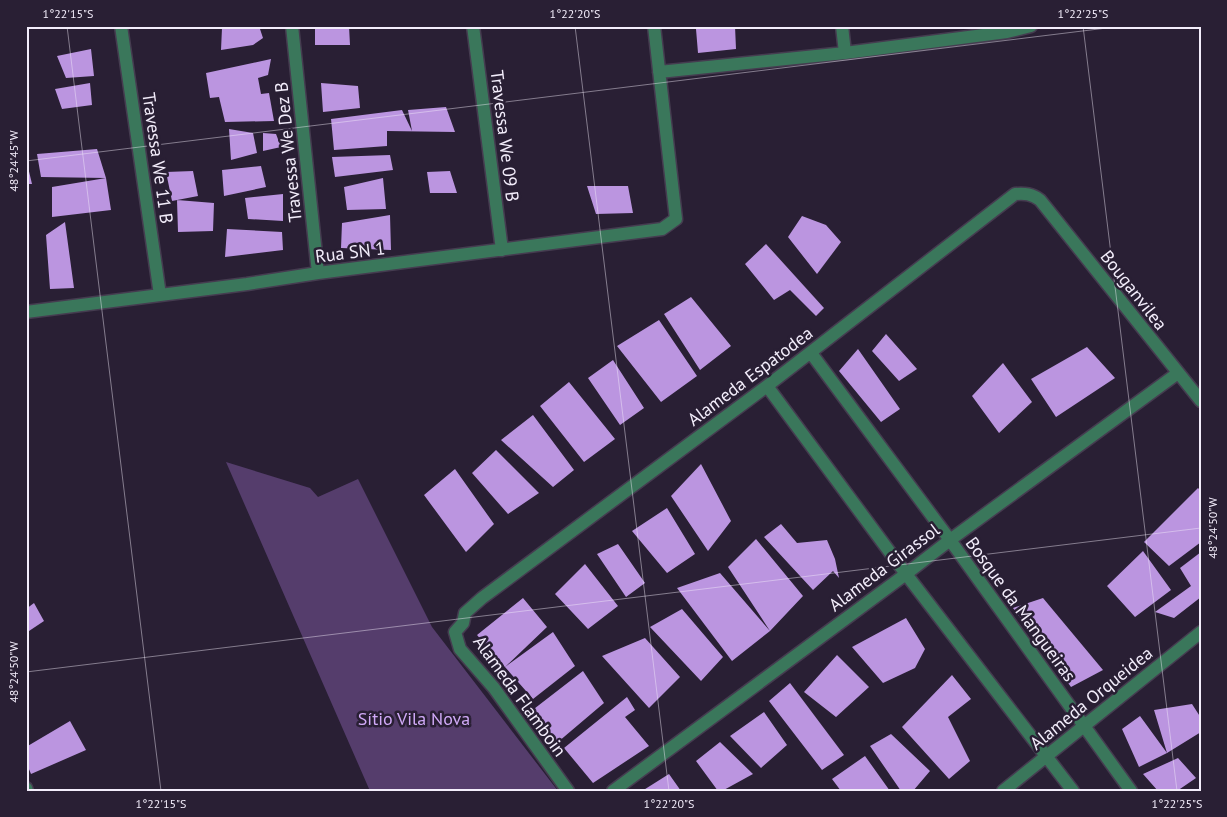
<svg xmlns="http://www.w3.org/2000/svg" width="1227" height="817" viewBox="0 0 1227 817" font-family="'PT Sans',sans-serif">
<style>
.green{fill:#553d6c}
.building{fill:#bb95e0}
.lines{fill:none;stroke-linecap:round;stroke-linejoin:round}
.minor-casing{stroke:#453c50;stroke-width:15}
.minor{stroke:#3a775b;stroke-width:12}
.ticks{fill:none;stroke:#f3edfb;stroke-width:1;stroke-opacity:0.45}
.labels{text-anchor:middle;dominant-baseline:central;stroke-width:5;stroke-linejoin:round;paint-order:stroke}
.street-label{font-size:18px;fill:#f3edfb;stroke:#291f34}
.park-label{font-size:18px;fill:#d1aaf8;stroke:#291f34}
.neatline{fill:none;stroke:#f3edfb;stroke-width:2}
.ticks-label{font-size:12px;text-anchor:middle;fill:#f3edfb}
</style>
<rect width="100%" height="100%" fill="#291f34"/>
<path class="green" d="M 226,462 L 310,488 L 318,497 L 358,479 L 432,627 L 558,791 L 370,791 Z"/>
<path class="building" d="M 251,26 L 259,26 L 263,38 L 253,45 L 221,50 L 222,28 Z
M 315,26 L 349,26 L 350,45 L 315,45 Z
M 706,26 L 735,26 L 736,49 L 698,53 L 696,29 Z
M 91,49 L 94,76 L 66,78 L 57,56 Z
M 271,59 L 268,75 L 258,78 L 261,94 L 269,93 L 274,121 L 225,122 L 219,97 L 210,98 L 206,73 Z
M 90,83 L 92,105 L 62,109 L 55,89 Z
M 321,83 L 358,86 L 360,108 L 323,112 Z
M 446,107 L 455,132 L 387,131 L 387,146 L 334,150 L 331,119 L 402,110 L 412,131 L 408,110 Z
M 229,129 L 253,133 L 257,153 L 231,160 Z
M 263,133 L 276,134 L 281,147 L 263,151 Z
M 97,149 L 106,178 L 41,177 L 37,154 Z
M 390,155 L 393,170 L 335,177 L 332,157 Z
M 27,163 L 32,184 L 26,184 Z
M 261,166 L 266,187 L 224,196 L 222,170 Z
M 193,171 L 198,196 L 172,201 L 166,172 Z
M 450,171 L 457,193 L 430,193 L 427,172 Z
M 106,178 L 111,210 L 52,217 L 52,187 Z
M 383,178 L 386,209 L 347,210 L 344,187 Z
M 587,186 L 628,186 L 633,213 L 596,214 Z
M 283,194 L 283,221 L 248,219 L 245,198 Z
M 177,200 L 214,203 L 213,231 L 178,232 Z
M 390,215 L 391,250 L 341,248 L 342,223 Z
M 802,216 L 826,225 L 841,242 L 817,274 L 788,237 Z
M 65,222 L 74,288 L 50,289 L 46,235 Z
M 227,229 L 282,232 L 283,250 L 225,257 Z
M 766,244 L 824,308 L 816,316 L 790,290 L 774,300 L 745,264 Z
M 691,297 L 731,346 L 700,370 L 664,314 Z
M 659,320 L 697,376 L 661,402 L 617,346 Z
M 886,334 L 917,369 L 899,381 L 872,351 Z
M 1087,347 L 1115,378 L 1056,417 L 1031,379 Z
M 858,349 L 900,409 L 881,422 L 839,371 Z
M 613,360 L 644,408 L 620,425 L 588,378 Z
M 1003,363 L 1032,402 L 999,433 L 972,396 Z
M 569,382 L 615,439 L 584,462 L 540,406 Z
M 533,415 L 574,470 L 553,487 L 501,440 Z
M 496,450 L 539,493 L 508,514 L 472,473 Z
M 701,464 L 731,521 L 708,551 L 671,496 Z
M 455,469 L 494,524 L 466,552 L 424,495 Z
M 1198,488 L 1201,491 L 1201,542 L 1169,566 L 1144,542 Z
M 667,508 L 695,554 L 667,573 L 632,531 Z
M 781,524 L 797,543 L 827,540 L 835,559 L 839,578 L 833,571 L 813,590 L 764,537 Z
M 756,539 L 803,596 L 770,631 L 728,567 Z
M 618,544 L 645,583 L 626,597 L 597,554 Z
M 1143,551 L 1171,590 L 1135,617 L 1107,586 Z
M 1201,552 L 1201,597 L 1174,618 L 1155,612 L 1191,586 L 1180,568 Z
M 585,564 L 618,606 L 588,629 L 555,594 Z
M 720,573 L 770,631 L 732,661 L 677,588 Z
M 523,598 L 547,627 L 505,667 L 553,632 L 575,666 L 533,699 L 477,635 Z
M 1043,598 L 1103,670 L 1071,687 L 1013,608 Z
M 34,603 L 44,621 L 26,633 L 26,609 Z
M 682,609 L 723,657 L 701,681 L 650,627 Z
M 906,618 L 925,649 L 915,668 L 883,683 L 852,647 Z
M 645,638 L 680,677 L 649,708 L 602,656 Z
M 837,655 L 869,687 L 836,717 L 804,692 Z
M 583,671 L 604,703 L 558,742 L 530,712 Z
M 952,675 L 971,699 L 948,717 L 970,761 L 949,779 L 902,727 Z
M 790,683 L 844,755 L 822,770 L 769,701 Z
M 627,697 L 635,710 L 625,717 L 649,746 L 593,783 L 564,748 Z
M 1192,704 L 1201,718 L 1201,732 L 1167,753 L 1154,710 Z
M 764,712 L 787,745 L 761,768 L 730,736 Z
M 1140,716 L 1167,753 L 1139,767 L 1122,729 Z
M 70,721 L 86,750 L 31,774 L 26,762 L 26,747 Z
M 891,734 L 930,771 L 913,791 L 901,791 L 870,746 Z
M 720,742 L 753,774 L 722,791 L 718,791 L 696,761 Z
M 865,756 L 890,791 L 841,791 L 832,779 Z
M 1178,758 L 1196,778 L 1177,791 L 1158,791 L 1143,774 Z
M 669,774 L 681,791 L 642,791 Z"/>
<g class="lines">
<g class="minor-casing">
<path id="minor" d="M 121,26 L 160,295
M 292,26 L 318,273
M 473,26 L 502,250
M 842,26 L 845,53
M 659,72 L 845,53 L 1007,32 L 1031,26
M 26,312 L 247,284 L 318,273 L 662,229 L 676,219 L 654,26
M 811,353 L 950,540 L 1131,791
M 767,386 L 906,574 L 1073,791
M 26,788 L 27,791
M 568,791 L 494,688 L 460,649 L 455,632 L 463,623 L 465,613 L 482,598 L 767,386 L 1015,194 C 1025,193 1032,194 1040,200 L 1201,401
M 613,791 L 906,574 L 950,540 L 1178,373
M 1003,791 L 1201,632"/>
</g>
<use href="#minor" class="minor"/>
</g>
<path class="ticks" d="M 67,26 L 161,791M 575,26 L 669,791M 1083,26 L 1177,791M 26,161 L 1123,26M 26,672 L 1201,528"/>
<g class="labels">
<g class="street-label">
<text transform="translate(505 136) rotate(83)">Travessa We 09 B</text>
<text transform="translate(288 152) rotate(-96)">Travessa We Dez B</text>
<text transform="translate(158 158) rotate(82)">Travessa We 11 B</text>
<text transform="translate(350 252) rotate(-7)">Rua SN 1</text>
<text transform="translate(1134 290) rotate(52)">Bouganvilea</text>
<text transform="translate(750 376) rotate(-37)">Alameda Espatodea</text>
<text transform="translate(884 567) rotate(-37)">Alameda Girassol</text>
<text transform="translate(1021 609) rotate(54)">Bosque da Mangueiras</text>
<text transform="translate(520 696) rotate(54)">Alameda Flamboin</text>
<text transform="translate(1091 698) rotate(-39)">Alameda Orqueidea</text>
</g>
<g class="park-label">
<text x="414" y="718">Sítio Vila Nova</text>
</g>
</g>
<rect width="1227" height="817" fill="none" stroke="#291f34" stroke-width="55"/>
<rect x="28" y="28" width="1172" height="762" class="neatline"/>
<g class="ticks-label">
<text x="68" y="18">1°22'15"S</text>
<text x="575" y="18">1°22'20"S</text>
<text x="1083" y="18">1°22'25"S</text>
<text transform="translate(14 161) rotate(-90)" y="4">48°24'45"W</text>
<text transform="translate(1213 528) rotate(-90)" y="4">48°24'50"W</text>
<text transform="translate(14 672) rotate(-90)" y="4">48°24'50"W</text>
<text x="161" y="808">1°22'15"S</text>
<text x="669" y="808">1°22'20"S</text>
<text x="1177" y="808">1°22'25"S</text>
</g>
</svg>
